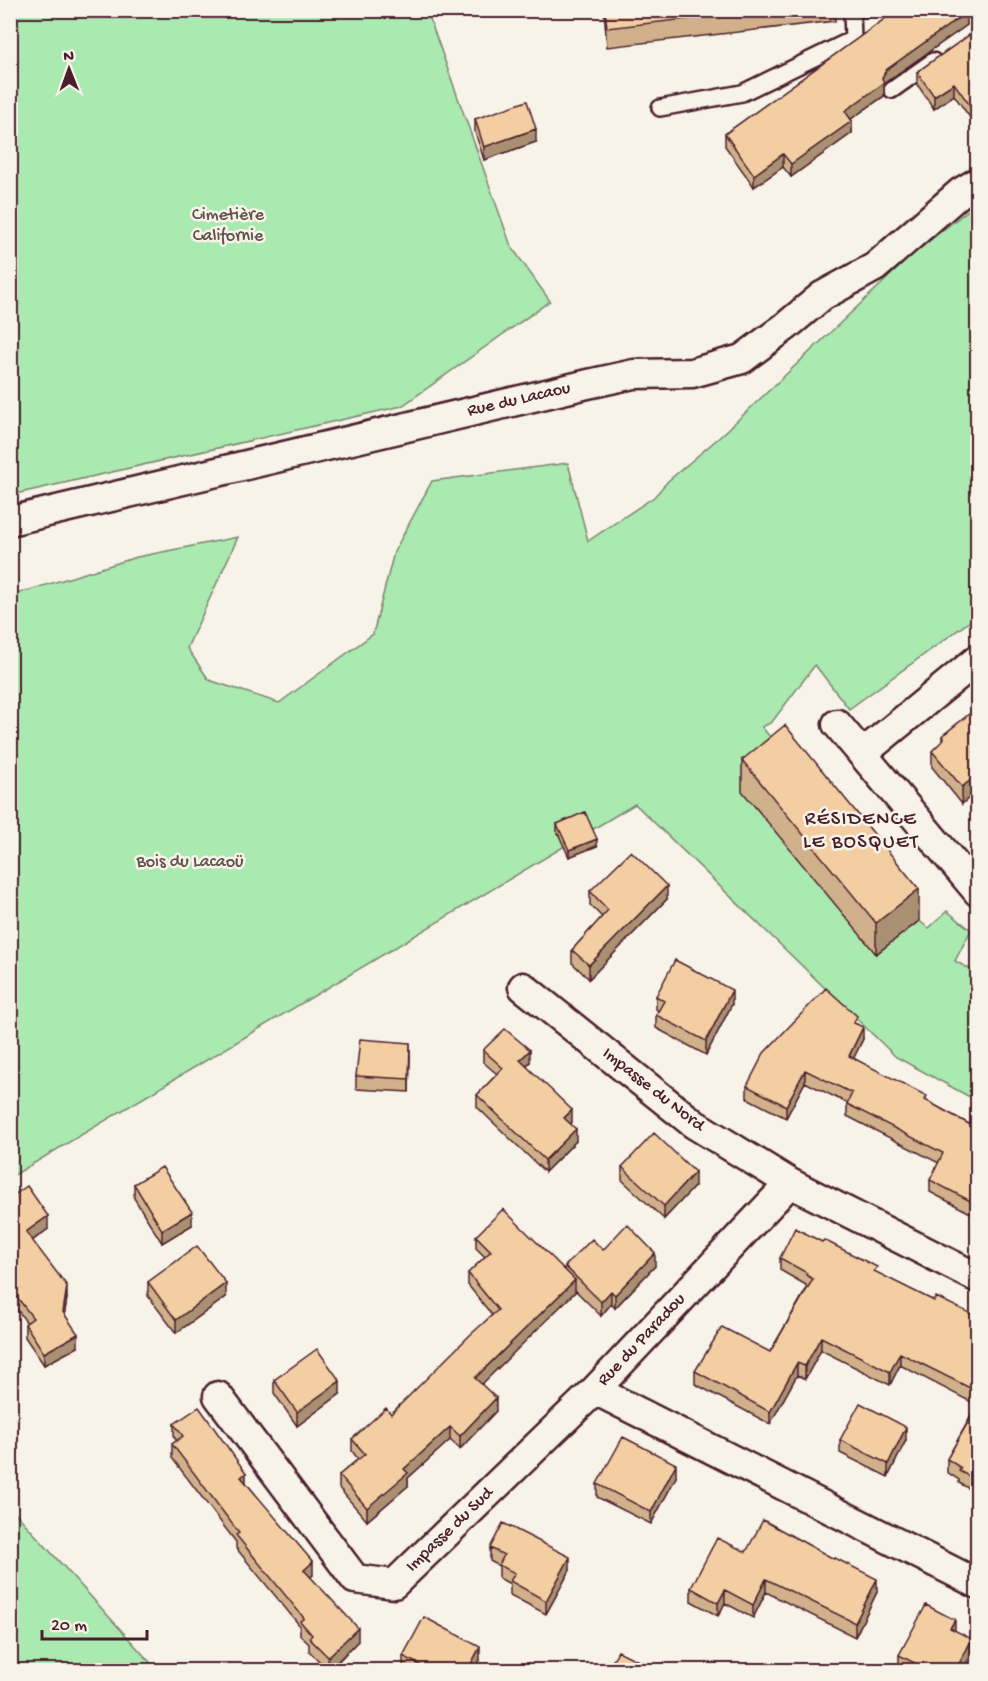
<svg xmlns="http://www.w3.org/2000/svg" width="988" height="1681" viewBox="0 0 988 1681" font-family="'Gochi Hand',sans-serif">
<style>
.green{fill:#aae9b0;stroke:#7a846e;stroke-width:1.5}
.lines{fill:none;stroke-linecap:round;stroke-linejoin:round}
.service-casing{stroke:#4a1f2b;stroke-width:20}
.minor-casing{stroke:#4a1f2b;stroke-width:33}
.service{stroke:#f7f3e8;stroke-width:15}
.minor{stroke:#f7f3e8;stroke-width:28}
.wall{fill:#d1b18c;stroke:#4a1f2b;stroke-width:1.5}
.shaded-wall{fill:#aa9072;stroke:#4a1f2b;stroke-width:1.5}
.building{fill:#f3cea3;stroke:#4a1f2b;stroke-width:1.5}
.labels{text-anchor:middle;dominant-baseline:central;stroke-width:5;stroke-linejoin:round;paint-order:stroke}
.park-label{font-size:18px;fill:#62524c;stroke:#f7f3e8}
.street-label{font-size:18px;fill:#4a1f2b;stroke:#f7f3e8}
.neighbourhood-label{font-size:20px;letter-spacing:1.5px;fill:#4a1f2b;stroke:#f7f3e8}
</style>
<rect width="100%" height="100%" fill="#f7f3e8"/>
<filter id="ink" filterUnits="userSpaceOnUse"><feTurbulence type="fractalNoise" baseFrequency=".0167" numOctaves="2"/><feDisplacementMap in="SourceGraphic" scale="12" xChannelSelector="R" yChannelSelector="G"/><feConvolveMatrix kernelMatrix="1 2 1 2 8 2 1 2 1" color-interpolation-filters="sRGB"/></filter>
<g filter="url(#ink)">
<path class="green" d="M 10,11 L 427,11 L 511,246 L 550,301 L 402,406 L 11,495 Z
M 977,203 L 977,616 L 849,709 L 815,665 L 772,722 L 762,727 L 785,756 L 876,954 L 919,921 L 929,928 L 947,911 L 971,930 L 955,961 L 977,973 L 977,1101 L 896,1057 L 635,804 L 11,1177 L 10,596 L 137,557 L 238,537 L 187,648 L 209,680 L 279,703 L 373,634 L 394,552 L 432,481 L 568,463 L 588,541 L 654,497 L 668,481 L 722,435 L 913,254 Z
M 10,1508 L 11,1508 L 157,1670 L 11,1670 Z"/>
<g class="lines">
<g class="service-casing">
<path id="service" d="M 892,90 L 933,61
M 660,108 L 742,93 L 853,39 L 852,10"/>
</g>
<g class="minor-casing">
<path id="minor" d="M 10,521 L 588,384 L 634,374 L 692,373 L 742,359 L 785,327 L 822,296 L 875,267 L 961,192 L 978,182
M 837,724 L 978,892
M 862,754 L 978,659
M 523,987 L 694,1124 L 790,1183
M 978,1278 L 790,1183 L 595,1390 L 978,1584
M 218,1396 L 355,1579 L 394,1584 L 595,1390"/>
</g>
<use href="#service" class="service"/>
<use href="#minor" class="minor"/>
</g>
<path class="wall" d="M 604,10 L 835,10 L 835,21 L 607,47 Z
M 862,10 L 966,10 L 967,25 L 886,82 L 884,86 L 884,96 L 851,119 L 852,133 L 791,177 L 783,167 L 754,187 L 725,146 L 725,134 L 890,15 L 862,18 Z
M 978,29 L 978,115 L 971,119 L 954,95 L 934,109 L 917,84 L 917,72 Z
M 475,119 L 536,142 L 484,160 L 475,132 Z
M 978,707 L 962,804 L 932,767 L 932,751 L 942,742 L 942,736 Z
M 742,760 L 919,921 L 876,954 L 742,791 Z
M 557,824 L 597,846 L 569,857 L 557,831 Z
M 590,891 L 667,899 L 589,979 L 572,963 L 572,950 L 602,917 L 590,905 Z
M 656,996 L 732,1004 L 706,1055 L 656,1028 L 656,1015 L 658,1011 L 656,1009 Z
M 857,1024 L 863,1039 L 853,1058 L 927,1101 L 978,1129 L 978,1217 L 930,1192 L 930,1180 L 939,1163 L 847,1116 L 847,1103 L 805,1082 L 786,1118 L 747,1098 L 747,1086 Z
M 483,1050 L 530,1062 L 526,1066 L 572,1122 L 571,1124 L 576,1141 L 545,1172 L 477,1107 L 477,1095 L 497,1074 L 483,1062 Z
M 410,1056 L 409,1092 L 356,1089 L 356,1076 Z
M 622,1167 L 695,1186 L 664,1219 L 622,1180 Z
M 134,1184 L 192,1225 L 162,1243 L 134,1198 Z
M 10,1198 L 48,1229 L 32,1241 L 67,1298 L 64,1315 L 78,1347 L 44,1365 L 25,1337 L 25,1324 L 27,1323 L 10,1300 Z
M 476,1236 L 565,1270 L 565,1266 L 603,1250 L 655,1266 L 615,1308 L 611,1304 L 601,1316 L 575,1290 L 575,1292 L 481,1384 L 496,1411 L 460,1449 L 450,1440 L 408,1478 L 408,1486 L 367,1521 L 339,1488 L 339,1475 L 358,1459 L 352,1451 L 352,1439 L 391,1414 L 492,1315 L 468,1285 L 468,1273 L 485,1257 L 476,1248 Z
M 780,1258 L 877,1273 L 934,1301 L 978,1317 L 978,1494 L 959,1483 L 959,1480 L 947,1472 L 947,1459 L 977,1405 L 900,1365 L 890,1385 L 821,1350 L 805,1379 L 797,1375 L 770,1424 L 695,1384 L 695,1371 L 770,1352 L 807,1288 L 806,1288 L 806,1285 L 780,1270 Z
M 148,1282 L 226,1297 L 176,1333 L 148,1296 Z
M 274,1380 L 340,1394 L 297,1426 L 274,1393 Z
M 174,1424 L 246,1483 L 313,1575 L 310,1577 L 358,1641 L 329,1671 L 309,1651 L 309,1644 L 300,1635 L 300,1626 L 236,1548 L 236,1542 L 172,1458 L 172,1444 L 177,1441 L 174,1437 Z
M 840,1440 L 906,1440 L 888,1477 L 840,1453 Z
M 676,1477 L 651,1524 L 597,1497 L 597,1484 Z
M 490,1548 L 570,1570 L 546,1614 L 510,1595 L 510,1584 L 499,1578 L 499,1566 L 490,1561 Z
M 746,1552 L 877,1592 L 855,1637 L 766,1592 L 753,1618 L 725,1603 L 718,1616 L 691,1601 L 691,1588 Z
M 972,1653 L 962,1671 L 903,1671 L 899,1669 L 899,1655 Z
M 403,1656 L 480,1660 L 474,1671 L 406,1671 L 403,1669 Z"/>
<path class="shaded-wall" d="M 967,12 L 967,25 L 886,82 L 884,86 L 884,96 L 845,123 L 845,111 L 882,78 L 886,70 Z
M 954,83 L 954,95 L 934,109 L 934,96 Z
M 978,102 L 978,115 L 971,119 L 971,107 Z
M 852,121 L 852,133 L 791,177 L 791,164 Z
M 536,129 L 536,142 L 484,160 L 484,147 Z
M 783,154 L 783,167 L 754,187 L 754,175 Z
M 978,774 L 978,790 L 962,804 L 962,787 Z
M 597,839 L 597,846 L 569,857 L 569,850 Z
M 667,886 L 667,899 L 589,979 L 589,965 Z
M 919,889 L 919,921 L 876,954 L 876,923 Z
M 732,990 L 732,1004 L 706,1055 L 706,1041 Z
M 863,1027 L 863,1039 L 849,1068 L 849,1056 Z
M 410,1043 L 410,1056 L 409,1092 L 409,1079 Z
M 530,1050 L 530,1062 L 520,1072 L 520,1060 Z
M 805,1070 L 805,1082 L 786,1118 L 786,1106 Z
M 572,1110 L 572,1122 L 564,1130 L 564,1118 Z
M 576,1129 L 576,1141 L 545,1172 L 545,1160 Z
M 695,1172 L 695,1186 L 664,1219 L 664,1206 Z
M 192,1212 L 192,1225 L 162,1243 L 162,1230 Z
M 48,1216 L 48,1229 L 26,1245 L 26,1232 Z
M 655,1253 L 655,1266 L 615,1308 L 615,1295 Z
M 575,1280 L 575,1292 L 475,1391 L 475,1378 Z
M 226,1283 L 226,1297 L 176,1333 L 176,1320 Z
M 67,1286 L 67,1298 L 63,1325 L 63,1312 Z
M 611,1291 L 611,1304 L 601,1316 L 601,1302 Z
M 78,1334 L 78,1347 L 44,1365 L 44,1353 Z
M 821,1337 L 821,1350 L 805,1379 L 805,1366 Z
M 900,1353 L 900,1365 L 890,1385 L 890,1372 Z
M 797,1363 L 797,1375 L 770,1424 L 770,1412 Z
M 340,1381 L 340,1394 L 297,1426 L 297,1412 Z
M 496,1398 L 496,1411 L 460,1449 L 460,1436 Z
M 450,1427 L 450,1440 L 408,1478 L 408,1486 L 367,1521 L 367,1508 L 404,1469 Z
M 906,1427 L 906,1440 L 888,1477 L 888,1464 Z
M 676,1464 L 676,1477 L 651,1524 L 651,1512 Z
M 246,1473 L 246,1487 L 241,1477 Z
M 570,1557 L 570,1570 L 546,1614 L 546,1601 Z
M 313,1562 L 313,1575 L 304,1583 L 304,1570 Z
M 766,1579 L 766,1592 L 753,1618 L 753,1605 Z
M 877,1579 L 877,1592 L 855,1637 L 855,1623 Z
M 725,1590 L 725,1603 L 718,1616 L 718,1603 Z
M 955,1620 L 955,1633 L 950,1628 Z
M 358,1628 L 358,1641 L 328,1671 L 328,1657 Z
M 972,1639 L 972,1653 L 962,1671 L 955,1671 Z
M 480,1647 L 480,1660 L 474,1671 L 467,1671 Z"/>
<path class="building" d="M 605,10 L 767,10 L 607,28 Z
M 897,10 L 966,10 L 967,12 L 886,70 L 882,78 L 884,83 L 845,111 L 852,121 L 791,164 L 783,154 L 754,175 L 725,134 Z
M 978,29 L 978,102 L 971,107 L 954,83 L 934,96 L 917,72 Z
M 527,101 L 536,129 L 484,147 L 475,119 Z
M 978,707 L 978,774 L 962,787 L 932,751 L 944,739 L 942,736 Z
M 785,725 L 919,889 L 876,923 L 742,760 Z
M 585,812 L 597,839 L 569,850 L 557,824 Z
M 631,851 L 667,886 L 589,965 L 572,950 L 608,910 L 590,891 Z
M 675,960 L 732,990 L 706,1041 L 656,1015 L 664,1001 L 656,996 Z
M 826,988 L 857,1016 L 854,1023 L 863,1027 L 849,1056 L 927,1096 L 925,1100 L 978,1129 L 978,1205 L 930,1180 L 943,1153 L 847,1104 L 852,1093 L 805,1070 L 786,1106 L 747,1086 L 764,1053 Z
M 505,1029 L 530,1050 L 520,1060 L 572,1110 L 564,1118 L 576,1129 L 545,1160 L 477,1095 L 503,1068 L 483,1050 Z
M 360,1039 L 410,1043 L 409,1079 L 356,1076 Z
M 654,1133 L 695,1172 L 664,1206 L 622,1167 Z
M 162,1167 L 192,1212 L 162,1230 L 134,1184 Z
M 27,1186 L 48,1216 L 26,1232 L 67,1286 L 63,1312 L 78,1334 L 44,1353 L 25,1324 L 33,1318 L 10,1288 L 10,1198 Z
M 503,1209 L 575,1280 L 475,1378 L 496,1398 L 460,1436 L 450,1427 L 404,1469 L 408,1473 L 367,1508 L 339,1475 L 365,1454 L 352,1439 L 386,1408 L 391,1414 L 470,1335 L 498,1310 L 468,1273 L 491,1251 L 476,1236 Z
M 627,1224 L 655,1253 L 615,1295 L 611,1291 L 601,1302 L 565,1266 L 592,1239 L 603,1250 Z
M 795,1228 L 822,1242 L 824,1240 L 877,1267 L 874,1271 L 934,1301 L 936,1297 L 978,1317 L 978,1342 L 974,1348 L 978,1350 L 978,1392 L 900,1353 L 890,1372 L 821,1337 L 805,1366 L 797,1363 L 770,1412 L 695,1371 L 722,1327 L 770,1352 L 813,1279 L 806,1275 L 807,1273 L 780,1258 Z
M 197,1246 L 226,1283 L 176,1320 L 148,1282 Z
M 317,1349 L 340,1381 L 297,1412 L 274,1380 Z
M 860,1403 L 906,1427 L 888,1464 L 840,1440 Z
M 978,1405 L 978,1481 L 959,1471 L 961,1468 L 947,1459 Z
M 199,1407 L 246,1473 L 241,1477 L 313,1562 L 304,1570 L 358,1628 L 328,1657 L 309,1638 L 312,1635 L 300,1621 L 304,1618 L 236,1535 L 239,1533 L 172,1444 L 183,1436 L 174,1424 Z
M 623,1437 L 676,1464 L 651,1512 L 597,1484 Z
M 763,1520 L 834,1559 L 835,1558 L 877,1579 L 855,1623 L 766,1579 L 753,1605 L 725,1590 L 718,1603 L 691,1588 L 717,1538 L 746,1552 Z
M 503,1523 L 570,1557 L 546,1601 L 510,1581 L 515,1573 L 499,1565 L 504,1555 L 490,1548 Z
M 926,1605 L 955,1620 L 950,1628 L 972,1639 L 955,1671 L 930,1671 L 899,1655 Z
M 424,1617 L 480,1647 L 467,1671 L 431,1671 L 403,1656 Z
M 618,1651 L 645,1664 L 642,1671 L 607,1671 Z"/>
</g>
<g class="labels">
<g class="park-label">
<text x="228" y="215">Cimetière<tspan x="228" dy="21">Californie</tspan></text>
<text x="190" y="862">Bois du Lacaoü</text>
</g>
<g class="street-label">
<text transform="translate(519 400) rotate(-13)">Rue du Lacaou</text>
<text transform="translate(653 1090) rotate(38)">Impasse du Nord</text>
<text transform="translate(642 1340) rotate(-47)">Rue du Paradou</text>
<text transform="translate(450 1530) rotate(-44)">Impasse du Sud</text>
</g>
<g class="neighbourhood-label">
<text x="861" y="820">RÉSIDENCE<tspan x="861" dy="23">LE BOSQUET</tspan></text>
</g>
</g>
<rect width="988" height="1681" fill="none" stroke="#f7f3e8" stroke-width="36"/>
<rect x="18" y="18" width="952" height="1645" fill="none" stroke="#4a1f2b" stroke-width="2" filter="url(#ink)"/>
<g transform="translate(69 69) rotate(359)" stroke="#f7f3e8" stroke-width="4.5" paint-order="stroke">
<path d="M0-4.5L10 22L0 15L-10 22Z" fill="#4a1f2b"/>
<text y="-9" font-size="16" font-weight="bold" text-anchor="middle" fill="#4a1f2b">N</text>
</g>
<path d="M42 1630v9h105v-9" fill="none" stroke="#4a1f2b" stroke-width="3"/>
<text x="51" y="1630" font-size="18" fill="#4a1f2b" stroke="#f7f3e8" stroke-width="4.5" paint-order="stroke">20 m</text>
</svg>
